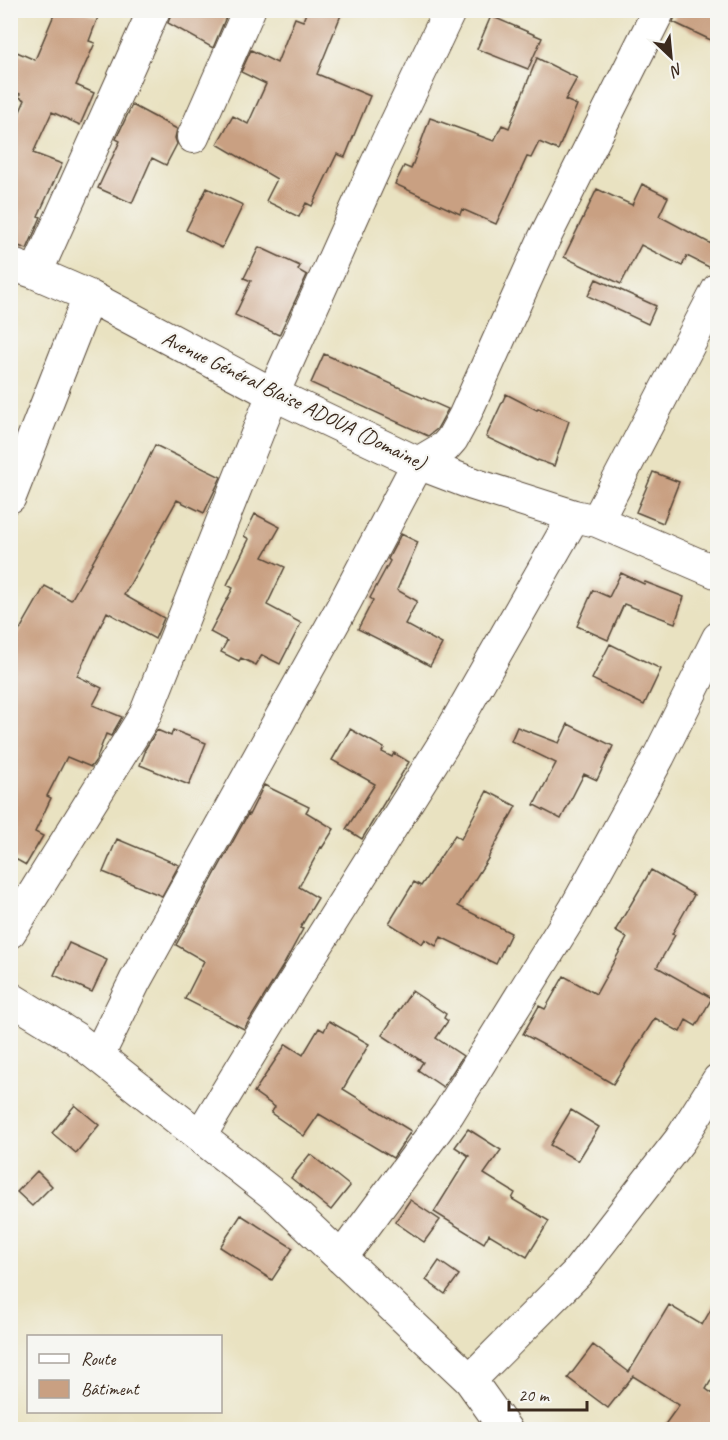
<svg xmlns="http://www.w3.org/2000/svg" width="728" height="1440" viewBox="0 0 728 1440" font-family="Caveat,sans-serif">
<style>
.building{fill:#c9a082}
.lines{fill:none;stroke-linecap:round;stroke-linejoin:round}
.minor-casing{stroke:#554636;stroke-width:34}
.minor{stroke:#fff;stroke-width:32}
.labels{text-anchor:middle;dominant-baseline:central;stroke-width:4.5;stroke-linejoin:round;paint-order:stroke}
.street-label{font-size:21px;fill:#3b2a1e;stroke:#f6f6f2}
</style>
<rect width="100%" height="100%" fill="#f6f6f2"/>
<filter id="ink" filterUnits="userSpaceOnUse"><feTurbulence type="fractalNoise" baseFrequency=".0167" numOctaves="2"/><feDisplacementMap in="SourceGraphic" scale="12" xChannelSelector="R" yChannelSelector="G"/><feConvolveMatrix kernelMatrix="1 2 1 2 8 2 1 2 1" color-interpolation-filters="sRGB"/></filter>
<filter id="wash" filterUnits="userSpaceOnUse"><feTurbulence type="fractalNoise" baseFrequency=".008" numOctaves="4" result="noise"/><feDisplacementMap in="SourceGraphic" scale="24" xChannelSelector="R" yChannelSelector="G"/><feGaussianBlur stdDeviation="1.35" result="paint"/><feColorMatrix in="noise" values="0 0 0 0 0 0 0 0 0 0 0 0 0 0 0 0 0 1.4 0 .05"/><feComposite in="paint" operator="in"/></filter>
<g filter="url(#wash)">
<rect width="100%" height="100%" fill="#e9e2c1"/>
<g id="blocks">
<path class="building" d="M 56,10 L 81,10 L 98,17 L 89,41 L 95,43 L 76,85 L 94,93 L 80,125 L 52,112 L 33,153 L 62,164 L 38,216 L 41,217 L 27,249 L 10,243 L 10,134 L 25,100 L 19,97 L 20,94 L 10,90 L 10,49 L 35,60 Z
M 172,10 L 216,10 L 226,17 L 213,48 L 168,23 Z
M 307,10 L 343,10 L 317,74 L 370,96 L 345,157 L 337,154 L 312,206 L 306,203 L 299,217 L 266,201 L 277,179 L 217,144 L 233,116 L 248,124 L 266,84 L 241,72 L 251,50 L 277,63 L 295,18 L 303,21 Z
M 677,10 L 717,10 L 717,43 L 673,22 Z
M 491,16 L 542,38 L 528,69 L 477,49 Z
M 537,58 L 577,78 L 565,100 L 577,105 L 558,150 L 539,142 L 531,158 L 527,157 L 496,224 L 462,209 L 460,214 L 395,184 L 404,166 L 411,169 L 430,118 L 494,141 L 502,125 L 509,128 Z
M 132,105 L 177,129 L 175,138 L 177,144 L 166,165 L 152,158 L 132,203 L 98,188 L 120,141 L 116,139 Z
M 642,184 L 668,197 L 659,216 L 717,247 L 717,271 L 687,256 L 682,266 L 641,245 L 621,284 L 564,257 L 597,189 L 632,205 Z
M 207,188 L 243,205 L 222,248 L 186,230 Z
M 259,247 L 300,266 L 298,270 L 307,275 L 279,335 L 235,315 L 251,281 L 244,278 Z
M 596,279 L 656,306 L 648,324 L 588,296 Z
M 324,354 L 448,409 L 437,429 L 428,436 L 311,383 Z
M 506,394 L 537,410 L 538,408 L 569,421 L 554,466 L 538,460 L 537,461 L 486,437 Z
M 155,445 L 221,477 L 204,513 L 177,500 L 124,595 L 164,618 L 155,639 L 107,612 L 77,676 L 102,688 L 93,705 L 122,717 L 111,736 L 106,734 L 96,760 L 91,767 L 67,757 L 47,796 L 51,798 L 35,832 L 43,836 L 26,865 L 10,856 L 10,647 L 45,586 L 71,600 L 130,497 Z
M 653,472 L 679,482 L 663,523 L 636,512 Z
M 255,514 L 280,527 L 263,557 L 285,567 L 267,605 L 301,623 L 280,664 L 262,655 L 256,665 L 241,658 L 239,661 L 221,652 L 227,641 L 210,632 L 233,588 L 227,585 L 249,539 L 244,536 Z
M 401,534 L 418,542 L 397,590 L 417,601 L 405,624 L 442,644 L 430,666 L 396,647 L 396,648 L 358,629 L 373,600 L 370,598 L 390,561 L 388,559 Z
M 621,573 L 644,584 L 645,582 L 684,597 L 675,623 L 624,604 L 608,640 L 577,626 L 593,590 L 609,597 Z
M 610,644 L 661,669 L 644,705 L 592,679 Z
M 568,724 L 613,746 L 597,780 L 584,774 L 561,819 L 534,805 L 556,763 L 511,741 L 517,727 L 559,743 Z
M 350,729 L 384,748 L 382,752 L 392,757 L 394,753 L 409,762 L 362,839 L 346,829 L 375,784 L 332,760 Z
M 157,730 L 171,736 L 173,730 L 206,743 L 189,785 L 140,765 L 145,752 L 144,751 Z
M 264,785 L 309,807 L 306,812 L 334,829 L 322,848 L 321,847 L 299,887 L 318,898 L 300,928 L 303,929 L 284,964 L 244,1029 L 185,999 L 204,961 L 176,945 L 248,814 L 249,815 Z
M 487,791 L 516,806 L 489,856 L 489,857 L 458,906 L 511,933 L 496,964 L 441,937 L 436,946 L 425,939 L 422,944 L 389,923 L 414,882 L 421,886 L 455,835 L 461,839 Z
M 117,839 L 179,865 L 162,896 L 103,872 Z
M 651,870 L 694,895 L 672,934 L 675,935 L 657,967 L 712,998 L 696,1026 L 686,1020 L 680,1032 L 655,1018 L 613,1084 L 572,1060 L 523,1034 L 539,1006 L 545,1009 L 564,976 L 596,994 L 627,938 L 615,931 Z
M 69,943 L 107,960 L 92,992 L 54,975 Z
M 412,991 L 446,1014 L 444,1018 L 448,1021 L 436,1038 L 463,1056 L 443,1087 L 418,1070 L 423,1062 L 382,1035 Z
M 329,1021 L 369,1044 L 343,1089 L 411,1131 L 393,1158 L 319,1114 L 304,1136 L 271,1113 L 275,1107 L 254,1092 L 286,1044 L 303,1055 L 319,1028 L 324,1031 Z
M 75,1105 L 99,1125 L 76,1153 L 52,1133 Z
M 571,1110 L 599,1127 L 578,1161 L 550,1145 Z
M 468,1129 L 501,1150 L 484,1174 L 515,1193 L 512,1199 L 549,1221 L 527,1257 L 489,1234 L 484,1243 L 434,1212 L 469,1156 L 455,1147 Z
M 310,1154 L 350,1186 L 331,1210 L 291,1178 Z
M 37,1171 L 52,1186 L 32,1206 L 17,1192 Z
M 410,1200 L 440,1220 L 424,1242 L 395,1222 Z
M 241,1215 L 293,1248 L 272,1280 L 220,1247 Z
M 439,1261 L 459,1275 L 445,1294 L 426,1280 Z
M 717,1299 L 717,1370 L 706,1389 L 717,1397 L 717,1430 L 661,1430 L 679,1405 L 633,1376 L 608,1408 L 568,1378 L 593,1345 L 629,1372 L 669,1305 L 702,1325 Z"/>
</g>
</g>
<g filter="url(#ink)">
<use href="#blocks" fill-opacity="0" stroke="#554636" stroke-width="1.5"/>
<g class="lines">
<g class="minor-casing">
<path id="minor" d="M 193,137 L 249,10
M 10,264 L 36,273 L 89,296 L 273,394 L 418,463 L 473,484 L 574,516 L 597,521 L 718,573
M 36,273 L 154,10
M 10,497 L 89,296
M 597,521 L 718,289
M 10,932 L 145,715 L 273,394 L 375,167 L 450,10
M 10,998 L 75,1038 L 278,1198 L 470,1380 L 506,1430
M 98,1056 L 135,981 L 345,602 L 418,463 L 445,447 L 452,439 L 464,417 L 544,239 L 659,10
M 200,1136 L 292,985 L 448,737 L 574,516
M 341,1258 L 448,1114 L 575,909 L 659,756 L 718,638
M 470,1380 L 576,1274 L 680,1140 L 718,1080"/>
</g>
<use href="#minor" class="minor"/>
</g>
</g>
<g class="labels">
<g class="street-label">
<text transform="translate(294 400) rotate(26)">Avenue Général Blaise ADOUA (Domaine)</text>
</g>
</g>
<rect width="728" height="1440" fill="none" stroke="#f6f6f2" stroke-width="36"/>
<rect x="27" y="1335" width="195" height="78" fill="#f6f6f2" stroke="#aba49d" stroke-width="1.5"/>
<rect x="39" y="1354" width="30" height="9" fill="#ffffff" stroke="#aba49d" stroke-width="1.5"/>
<text x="81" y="1365" font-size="18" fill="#3b2a1e">Route</text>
<rect x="39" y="1380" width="30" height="18" fill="#c9a082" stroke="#aba49d" stroke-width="1.5"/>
<text x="81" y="1395" font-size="18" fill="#3b2a1e">Bâtiment</text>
<g transform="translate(671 57) rotate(154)" stroke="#f6f6f2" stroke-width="4.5" paint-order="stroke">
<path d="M0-4.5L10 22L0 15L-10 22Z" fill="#3b2a1e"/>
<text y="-9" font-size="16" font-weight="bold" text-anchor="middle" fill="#3b2a1e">N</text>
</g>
<path d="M509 1401v9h78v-9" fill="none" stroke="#3b2a1e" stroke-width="3"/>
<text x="518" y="1401" font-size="18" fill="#3b2a1e" stroke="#f6f6f2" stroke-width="4.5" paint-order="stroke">20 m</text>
</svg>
